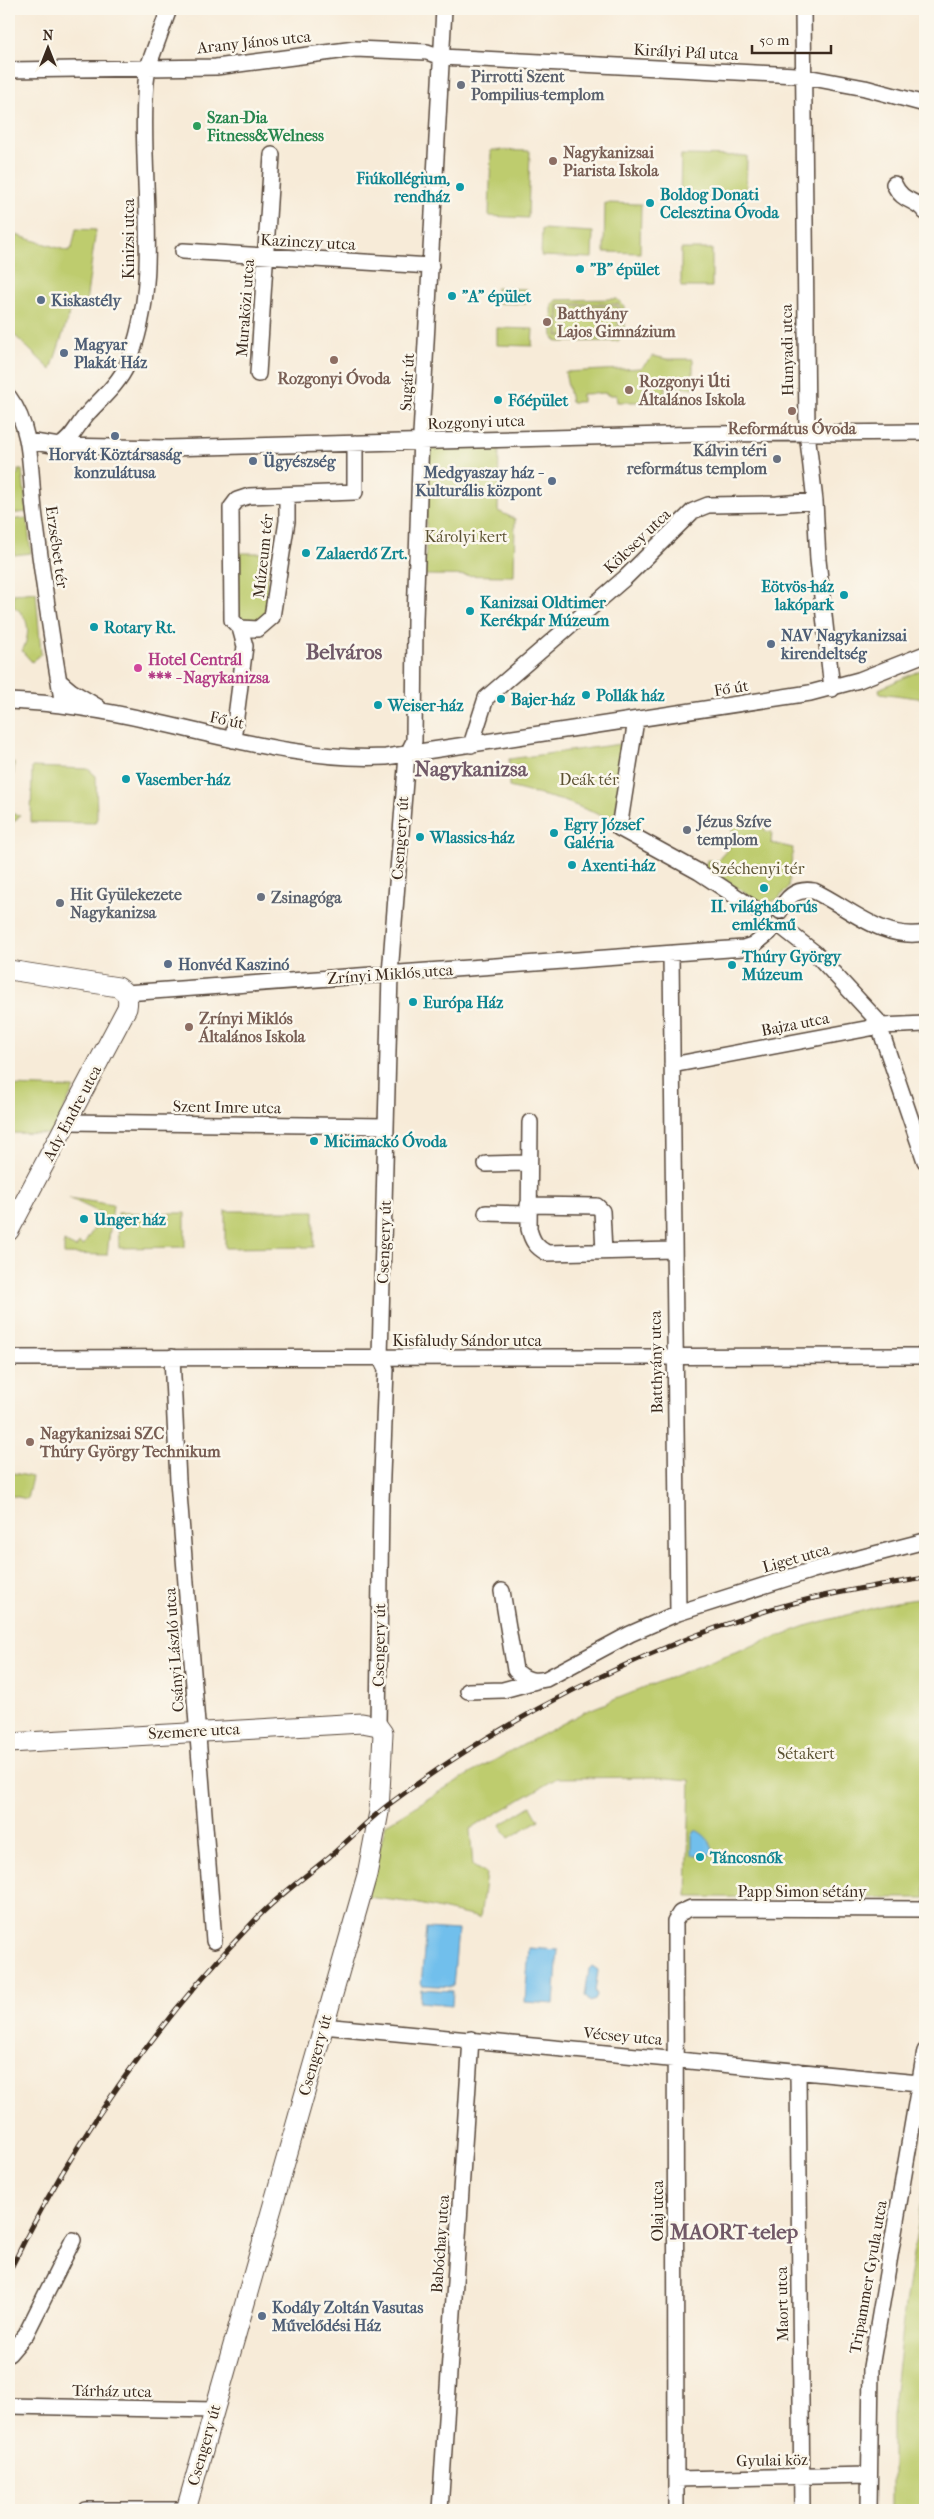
<svg xmlns="http://www.w3.org/2000/svg" width="934" height="2519" viewBox="0 0 934 2519" font-family="'IM FELL French Canon',serif">
<style>
.green{fill:#becc6e;stroke:#7c7b46;fill-rule:evenodd}
.water{fill:#71bfec;stroke:#567485}
.lines{fill:none;stroke-linecap:round;stroke-linejoin:round}
.minor-casing{stroke:#57473a;stroke-width:18}
.major-casing{stroke:#57473a;stroke-width:21}
.minor{stroke:#fff;stroke-width:15}
.major{stroke:#fff;stroke-width:19}
.rail-casing{stroke:#3b2a1e;stroke-width:5}
.rail{stroke:#fbf7ec;stroke-width:3;stroke-dasharray:9;stroke-linecap:butt}
.worship-dot{fill:#6b7280;stroke:#fbf7ec;stroke-width:2}
.leisure-dot{fill:#2e9e5b;stroke:#fbf7ec;stroke-width:2}
.education-dot{fill:#8d6e63;stroke:#fbf7ec;stroke-width:2}
.culture-dot{fill:#0f9aa8;stroke:#fbf7ec;stroke-width:2}
.service-dot{fill:#5c6f8a;stroke:#fbf7ec;stroke-width:2}
.hotel-dot{fill:#d1479c;stroke:#fbf7ec;stroke-width:2}
.labels{text-anchor:middle;dominant-baseline:central;stroke-width:5;stroke-linejoin:round;paint-order:stroke}
.street-label{font-size:16px;fill:#3b2a1e;stroke:#fbf7ec}
.worship-label{font-size:16px;font-weight:bold;fill:#5b616d;stroke:#fbf7ec;text-anchor:start}
.leisure-label{font-size:16px;font-weight:bold;fill:#27864d;stroke:#fbf7ec;text-anchor:start}
.education-label{font-size:16px;font-weight:bold;fill:#785e54;stroke:#fbf7ec;text-anchor:start}
.culture-label{font-size:16px;font-weight:bold;fill:#0d838f;stroke:#fbf7ec;text-anchor:start}
.service-label{font-size:16px;font-weight:bold;fill:#4e5e75;stroke:#fbf7ec;text-anchor:start}
.park-label{font-size:16px;fill:#5c5232;stroke:#fbf7ec}
.hotel-label{font-size:16px;font-weight:bold;fill:#b23c85;stroke:#fbf7ec;text-anchor:start}
.district-label{font-size:21px;font-weight:bold;fill:#715967;stroke:#fbf7ec}
</style>
<rect width="100%" height="100%" fill="#fbf7ec"/>
<filter id="ink" filterUnits="userSpaceOnUse"><feTurbulence type="fractalNoise" baseFrequency=".02" numOctaves="2"/><feDisplacementMap in="SourceGraphic" scale="10" xChannelSelector="R" yChannelSelector="G"/><feConvolveMatrix kernelMatrix="1 2 1 2 8 2 1 2 1" color-interpolation-filters="sRGB"/></filter>
<filter id="wash" filterUnits="userSpaceOnUse"><feTurbulence type="fractalNoise" baseFrequency=".0096" numOctaves="4" result="noise"/><feDisplacementMap in="SourceGraphic" scale="20" xChannelSelector="R" yChannelSelector="G"/><feGaussianBlur stdDeviation="1.12" result="paint"/><feColorMatrix in="noise" values="0 0 0 0 0 0 0 0 0 0 0 0 0 0 0 0 0 1.4 0 .05"/><feComposite in="paint" operator="in"/></filter>
<g filter="url(#wash)">
<rect width="100%" height="100%" fill="#f7ebd8"/>
<path class="green" d="M 491,150 L 530,151 L 528,218 L 489,216 Z
M 681,155 L 747,156 L 746,198 L 680,197 Z
M 605,203 L 641,204 L 640,253 L 604,252 Z
M 76,229 L 96,230 L 85,310 L 72,306 L 51,370 L 9,330 L 9,248 L 10,243 L 14,244 L 16,235 L 68,251 L 72,248 Z
M 542,229 L 593,232 L 592,258 L 541,256 Z
M 681,249 L 712,249 L 712,287 L 681,287 Z
M 496,288 L 527,289 L 526,304 L 496,303 Z
M 617,299 L 624,306 L 624,335 L 618,341 L 558,342 L 553,338 L 552,305 L 556,300 ZM 618,304 L 620,306 L 620,334 L 618,337 L 557,336 L 558,304 Z
M 559,306 L 618,306 L 618,335 L 559,335 Z
M 497,328 L 533,329 L 532,346 L 497,345 Z
M 653,356 L 667,359 L 693,359 L 693,388 L 665,387 L 665,394 L 651,395 L 652,402 L 617,402 L 616,395 L 607,395 L 607,393 L 582,394 L 582,402 L 571,402 L 565,372 L 641,368 Z
M 428,444 L 499,446 L 498,511 L 515,519 L 514,576 L 425,575 Z
M 18,470 L 22,470 L 27,512 L 9,514 C 9,500 14,490 9,476 L 18,475 Z
M 27,518 L 31,553 L 14,555 L 13,538 L 9,538 L 9,520 Z
M 236,553 L 269,553 L 266,610 C 263,621 255,622 245,622 L 238,613 Z
M 36,592 L 41,654 L 32,662 L 22,651 C 30,636 31,617 14,607 L 13,594 Z
M 925,668 L 925,699 L 880,693 L 879,689 Z
M 628,743 L 615,816 L 608,818 L 564,801 L 509,787 L 509,759 Z
M 9,763 L 14,763 L 12,814 L 20,815 L 14,822 L 9,821 Z
M 32,767 L 88,769 L 96,776 L 97,818 L 95,823 L 31,822 Z
M 765,821 L 765,831 L 772,832 L 771,843 L 793,848 L 788,888 L 778,899 L 768,903 L 752,897 L 705,867 L 707,860 L 717,861 L 730,847 L 733,822 Z
M 9,1086 L 74,1088 L 52,1134 L 9,1133 Z
M 69,1198 L 113,1205 L 107,1255 L 64,1254 L 64,1242 L 76,1248 L 79,1243 L 83,1246 L 103,1214 Z
M 225,1211 L 314,1211 L 314,1247 L 225,1248 Z
M 118,1213 L 185,1213 L 185,1247 L 119,1248 Z
M 9,1472 L 32,1477 L 27,1499 L 9,1495 Z
M 925,1598 L 925,1898 L 687,1897 L 690,1780 L 656,1777 L 557,1778 L 470,1829 L 473,1866 L 486,1874 L 480,1918 L 415,1903 L 367,1897 L 386,1824 L 462,1778 L 584,1712 L 716,1659 L 809,1625 L 896,1602 Z
M 531,1806 L 539,1820 L 509,1838 L 500,1825 Z
M 925,2181 L 925,2510 L 892,2510 L 892,2416 L 905,2303 Z"/>
<path class="water" d="M 695,1830 C 704,1833 715,1845 713,1854 L 692,1855 L 692,1835 Z
M 426,1928 L 458,1930 L 453,1987 L 421,1985 Z
M 529,1948 L 558,1950 L 554,2004 L 525,2002 Z
M 592,1966 L 598,1970 L 595,1992 L 597,1996 L 595,2000 L 590,2002 L 585,1996 L 589,1969 Z
M 421,1989 L 453,1991 L 452,2005 L 420,2002 Z"/>
</g>
<g filter="url(#ink)">
<g class="lines">
<g class="minor-casing">
<path id="minor" d="M 803,9 L 807,432 L 815,501 L 818,560 L 832,689
M 9,70 L 216,67 L 355,49 L 427,52 L 441,57 L 796,75 L 865,88 L 925,104
M 894,184 C 903,204 916,198 925,212
M 183,251 L 431,266
M 258,374 L 272,155
M 9,397 C 35,432 29,476 35,518 C 43,580 52,643 63,705
M 28,441 L 59,446 L 167,448 L 704,434 L 925,432
M 59,446 C 73,439 78,423 89,412 C 102,398 119,383 127,365 C 164,282 138,172 146,82 L 148,67 L 169,9
M 240,628 L 258,629 L 272,617 L 287,521 L 287,495
M 59,681 L 71,691 L 98,707
M 9,701 C 57,703 104,710 151,721 C 228,738 306,761 386,757 L 810,693 L 859,680 L 925,654
M 636,720 L 619,828 L 699,872 L 764,915
M 233,740 L 245,646 L 240,628 L 232,620 L 231,508 L 237,500 L 249,496 L 355,492 L 355,443
M 471,745 L 486,698 L 625,578 L 693,511 L 708,505 L 777,504 L 815,501
M 780,911 C 787,896 797,888 814,891 C 850,908 882,941 925,933
M 783,928 L 815,953 L 877,1020 L 925,1161
M 671,954 L 678,1613
M 126,993 L 743,948 L 755,944 L 770,932
M 672,1065 L 881,1026 L 925,1024
M 68,1122 L 385,1126
M 530,1122 L 529,1229 C 532,1241 536,1247 547,1253 L 673,1250
M 486,1164 L 528,1163
M 528,1205 L 597,1206 L 602,1211 L 604,1252
M 486,1213 L 528,1214
M 172,1357 L 178,1481 L 214,1941
M 9,1358 L 925,1356
M 502,1591 L 515,1670 C 525,1680 534,1682 546,1679 L 630,1634 L 678,1613 L 813,1570 L 925,1541
M 468,1691 L 503,1690 L 536,1681
M 378,1726 L 381,1502 L 386,1369 L 380,1357 L 390,974 L 407,755 L 414,741 L 415,620 L 421,435 L 444,9
M 323,2026 L 919,2083
M 798,2071 L 802,2510
M 9,2354 L 26,2334 L 73,2240
M 9,2406 L 214,2410
M 676,2479 L 869,2475
M 85,2510 L 187,2510
M 440,2510 L 471,2039
M 676,2510 L 675,1921 L 680,1913 L 691,1908 L 925,1909
M 869,2510 L 871,2367 L 925,2051"/>
</g>
<g class="major-casing">
<path id="major" d="M 9,970 L 118,987 C 127,993 129,997 127,1008 L 9,1231
M 9,1743 L 362,1723 L 378,1726 L 383,1733 L 379,1812 L 367,1875 L 186,2510"/>
</g>
<use href="#minor" class="minor"/>
<use href="#major" class="major"/>
<g class="rail-casing">
<path id="rail" d="M 9,2272 C 72,2142 156,2023 256,1919 C 278,1896 305,1877 329,1857 C 349,1840 367,1821 388,1805 C 501,1720 637,1651 772,1609 C 822,1594 874,1586 925,1578"/>
</g>
<use href="#rail" class="rail"/>
</g>
</g>
<g class="worship-dot">
<circle cx="461" cy="85" r="5"/>
<circle cx="777" cy="459" r="5"/>
<circle cx="687" cy="830" r="5"/>
<circle cx="261" cy="897" r="5"/>
<circle cx="60" cy="903" r="5"/>
</g>
<circle class="leisure-dot" cx="197" cy="126" r="5"/>
<g class="education-dot">
<circle cx="553" cy="161" r="5"/>
<circle cx="547" cy="322" r="5"/>
<circle cx="334" cy="360" r="5"/>
<circle cx="629" cy="390" r="5"/>
<circle cx="792" cy="411" r="5"/>
<circle cx="189" cy="1027" r="5"/>
<circle cx="30" cy="1442" r="5"/>
</g>
<g class="culture-dot">
<circle cx="460" cy="187" r="5"/>
<circle cx="650" cy="203" r="5"/>
<circle cx="580" cy="269" r="5"/>
<circle cx="452" cy="296" r="5"/>
<circle cx="498" cy="400" r="5"/>
<circle cx="306" cy="553" r="5"/>
<circle cx="844" cy="595" r="5"/>
<circle cx="470" cy="611" r="5"/>
<circle cx="94" cy="627" r="5"/>
<circle cx="586" cy="695" r="5"/>
<circle cx="501" cy="699" r="5"/>
<circle cx="378" cy="705" r="5"/>
<circle cx="126" cy="779" r="5"/>
<circle cx="554" cy="833" r="5"/>
<circle cx="420" cy="837" r="5"/>
<circle cx="572" cy="865" r="5"/>
<circle cx="764" cy="888" r="5"/>
<circle cx="732" cy="965" r="5"/>
<circle cx="413" cy="1002" r="5"/>
<circle cx="314" cy="1141" r="5"/>
<circle cx="84" cy="1219" r="5"/>
<circle cx="700" cy="1857" r="5"/>
</g>
<g class="service-dot">
<circle cx="41" cy="300" r="5"/>
<circle cx="64" cy="353" r="5"/>
<circle cx="115" cy="436" r="5"/>
<circle cx="253" cy="461" r="5"/>
<circle cx="552" cy="481" r="5"/>
<circle cx="771" cy="644" r="5"/>
<circle cx="168" cy="964" r="5"/>
<circle cx="262" cy="2316" r="5"/>
</g>
<circle class="hotel-dot" cx="138" cy="668" r="5"/>
<g class="labels">
<g class="street-label">
<text transform="translate(254 42) rotate(-6)">Arany János utca</text>
<text transform="translate(686 52) rotate(3)">Királyi Pál utca</text>
<text transform="translate(128 239) rotate(-90)">Kinizsi utca</text>
<text transform="translate(308 242) rotate(3)">Kazinczy utca</text>
<text transform="translate(245 308) rotate(-86)">Muraközi utca</text>
<text transform="translate(787 350) rotate(-91)">Hunyadi utca</text>
<text transform="translate(407 382) rotate(-87)">Sugár út</text>
<text transform="translate(476 422) rotate(-2)">Rozgonyi utca</text>
<text transform="translate(637 541) rotate(-44)">Kölcsey utca</text>
<text transform="translate(57 547) rotate(82)">Erzsébet tér</text>
<text transform="translate(263 556) rotate(-84)">Múzeum tér</text>
<text transform="translate(731 688) rotate(-9)">Fő út</text>
<text transform="translate(227 720) rotate(12)">Fő út</text>
<text transform="translate(400 838) rotate(-86)">Csengery út</text>
<text transform="translate(390 974) rotate(-4)">Zrínyi Miklós utca</text>
<text transform="translate(795 1024) rotate(-11)">Bajza utca</text>
<text transform="translate(227 1107) rotate(1)">Szent Imre utca</text>
<text transform="translate(72 1113) rotate(-62)">Ady Endre utca</text>
<text transform="translate(384 1242) rotate(-88)">Csengery út</text>
<text x="467" y="1340">Kisfaludy Sándor utca</text>
<text transform="translate(656 1362) rotate(-91)">Batthyány utca</text>
<text transform="translate(796 1558) rotate(-16)">Liget utca</text>
<text transform="translate(379 1645) rotate(-89)">Csengery út</text>
<text transform="translate(174 1650) rotate(-94)">Csányi László utca</text>
<text transform="translate(194 1731) rotate(-3)">Szemere utca</text>
<text x="802" y="1891">Papp Simon sétány</text>
<text transform="translate(623 2036) rotate(5)">Vécsey utca</text>
<text transform="translate(315 2055) rotate(-74)">Csengery út</text>
<text transform="translate(657 2211) rotate(-90)">Olaj utca</text>
<text transform="translate(440 2244) rotate(-86)">Babóchay utca</text>
<text transform="translate(868 2277) rotate(-80)">Tripammer Gyula utca</text>
<text transform="translate(782 2304) rotate(-91)">Maort utca</text>
<text transform="translate(112 2391) rotate(1)">Tárház utca</text>
<text transform="translate(204 2445) rotate(-74)">Csengery út</text>
<text transform="translate(772 2460) rotate(-1)">Gyulai köz</text>
</g>
<g class="worship-label">
<text x="471" y="76">Pirrotti Szent<tspan x="471" dy="18">Pompilius-templom</tspan></text>
<text x="767" y="450" text-anchor="end">Kálvin téri<tspan x="767" dy="18">református templom</tspan></text>
<text x="697" y="821">Jézus Szíve<tspan x="697" dy="18">templom</tspan></text>
<text x="70" y="894">Hit Gyülekezete<tspan x="70" dy="18">Nagykanizsa</tspan></text>
<text x="271" y="897">Zsinagóga</text>
</g>
<g class="leisure-label">
<text x="207" y="117">Szan-Dia<tspan x="207" dy="18">Fitness&amp;Welness</tspan></text>
</g>
<g class="education-label">
<text x="563" y="152">Nagykanizsai<tspan x="563" dy="18">Piarista Iskola</tspan></text>
<text x="557" y="313">Batthyány<tspan x="557" dy="18">Lajos Gimnázium</tspan></text>
<text x="334" y="378" text-anchor="middle">Rozgonyi Óvoda</text>
<text x="639" y="381">Rozgonyi Úti<tspan x="639" dy="18">Általános Iskola</tspan></text>
<text x="792" y="428" text-anchor="middle">Református Óvoda</text>
<text x="199" y="1018">Zrínyi Miklós<tspan x="199" dy="18">Általános Iskola</tspan></text>
<text x="40" y="1433">Nagykanizsai SZC<tspan x="40" dy="18">Thúry György Technikum</tspan></text>
</g>
<g class="culture-label">
<text x="450" y="178" text-anchor="end">Fiúkollégium,<tspan x="450" dy="18">rendház</tspan></text>
<text x="660" y="194">Boldog Donati<tspan x="660" dy="18">Celesztina Óvoda</tspan></text>
<text x="590" y="269">"B" épület</text>
<text x="462" y="296">"A" épület</text>
<text x="508" y="400">Főépület</text>
<text x="316" y="553">Zalaerdő Zrt.</text>
<text x="834" y="586" text-anchor="end">Eötvös-ház<tspan x="834" dy="18">lakópark</tspan></text>
<text x="480" y="602">Kanizsai Oldtimer<tspan x="480" dy="18">Kerékpár Múzeum</tspan></text>
<text x="104" y="627">Rotary Rt.</text>
<text x="596" y="695">Pollák ház</text>
<text x="511" y="699">Bajer-ház</text>
<text x="388" y="705">Weiser-ház</text>
<text x="136" y="779">Vasember-ház</text>
<text x="564" y="824">Egry József<tspan x="564" dy="18">Galéria</tspan></text>
<text x="430" y="837">Wlassics-ház</text>
<text x="582" y="865">Axenti-ház</text>
<text x="764" y="906" text-anchor="middle">II. világháborús<tspan x="764" dy="18">emlékmű</tspan></text>
<text x="742" y="956">Thúry György<tspan x="742" dy="18">Múzeum</tspan></text>
<text x="423" y="1002">Európa Ház</text>
<text x="324" y="1141">Micimackó Óvoda</text>
<text x="94" y="1219">Unger ház</text>
<text x="710" y="1857">Táncosnők</text>
</g>
<g class="service-label">
<text x="51" y="300">Kiskastély</text>
<text x="74" y="344">Magyar<tspan x="74" dy="18">Plakát Ház</tspan></text>
<text x="115" y="454" text-anchor="middle">Horvát Köztársaság<tspan x="115" dy="18">konzulátusa</tspan></text>
<text x="263" y="461">Ügyészség</text>
<text x="542" y="472" text-anchor="end">Medgyaszay ház -<tspan x="542" dy="18">Kulturális központ</tspan></text>
<text x="781" y="635">NAV Nagykanizsai<tspan x="781" dy="18">kirendeltség</tspan></text>
<text x="178" y="964">Honvéd Kaszinó</text>
<text x="272" y="2307">Kodály Zoltán Vasutas<tspan x="272" dy="18">Művelődési Ház</tspan></text>
</g>
<g class="park-label">
<text x="466" y="536">Károlyi kert</text>
<text x="589" y="779">Deák tér</text>
<text x="758" y="868">Széchenyi tér</text>
<text x="806" y="1753">Sétakert</text>
</g>
<g class="hotel-label">
<text x="148" y="659">Hotel Centrál<tspan x="148" dy="18">*** - Nagykanizsa</tspan></text>
</g>
<g class="district-label">
<text x="344" y="652">Belváros</text>
<text x="471" y="769">Nagykanizsa</text>
<text x="734" y="2232">MAORT-telep</text>
</g>
</g>
<rect width="934" height="2519" fill="none" stroke="#fbf7ec" stroke-width="30"/>
<g transform="translate(48 48)" stroke="#fbf7ec" stroke-width="4" paint-order="stroke">
<path d="M0-4L9 19L0 12L-9 19Z" fill="#3b2a1e"/>
<text y="-8" font-size="14" font-weight="bold" text-anchor="middle" fill="#3b2a1e">N</text>
</g>
<path d="M752 45v8h79v-8" fill="none" stroke="#3b2a1e" stroke-width="2.5"/>
<text x="759" y="45" font-size="15" fill="#3b2a1e" stroke="#fbf7ec" stroke-width="4" paint-order="stroke">50 m</text>
</svg>
